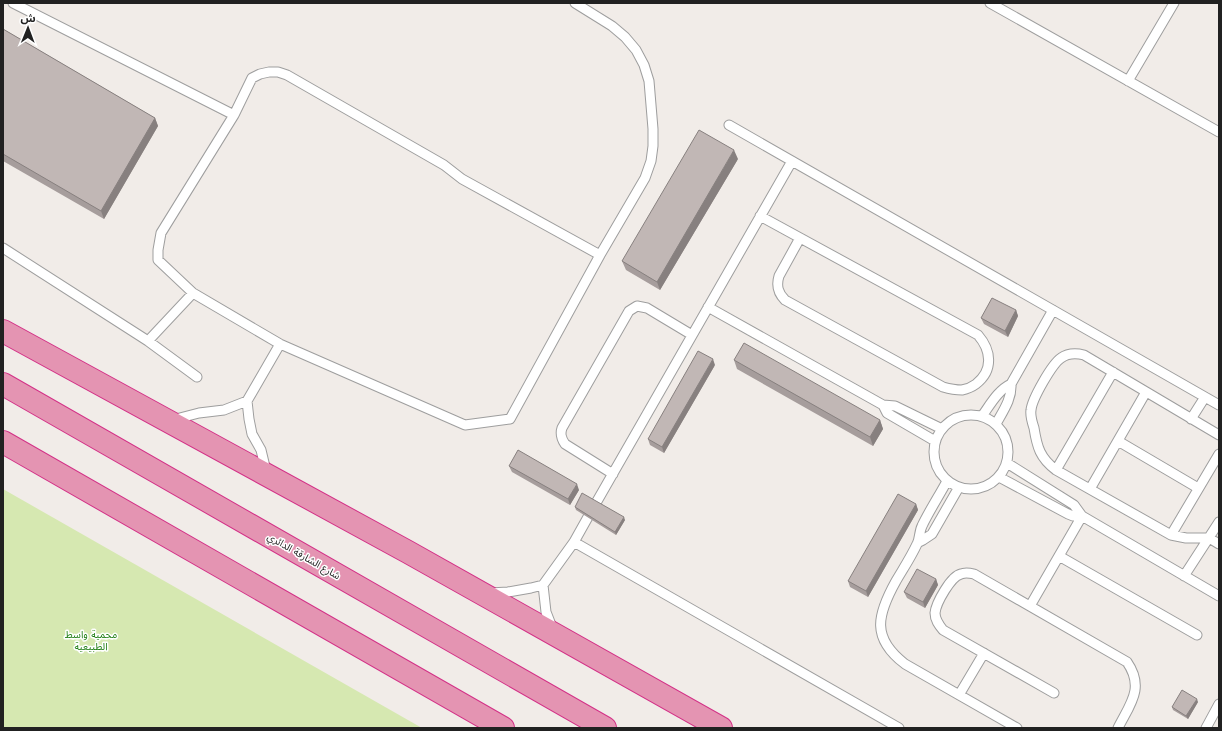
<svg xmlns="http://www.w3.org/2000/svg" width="1222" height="731" viewBox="0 0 1222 731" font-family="'Work Sans','Noto Sans Arabic',sans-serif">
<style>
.grass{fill:#d6e8b1}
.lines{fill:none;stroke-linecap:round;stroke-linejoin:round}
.service-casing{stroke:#9e9e9e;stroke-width:11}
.motorway-casing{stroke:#d33187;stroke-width:24}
.service{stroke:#fff;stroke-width:9}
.motorway{stroke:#e494b2;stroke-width:22}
.wall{fill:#a69d9c}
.shaded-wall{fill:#87807f}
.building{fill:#c1b7b5;stroke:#87807f}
.labels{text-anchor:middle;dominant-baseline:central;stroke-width:3;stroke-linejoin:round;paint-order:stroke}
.street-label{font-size:10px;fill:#212121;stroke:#fff}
.park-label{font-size:10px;fill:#1d7d11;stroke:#fff}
</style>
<rect width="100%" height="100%" fill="#f1ece8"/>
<path class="grass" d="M 3,489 L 422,728 L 3,728 Z"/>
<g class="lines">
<g class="service-casing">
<path id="service" d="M 13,3 L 234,115
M 575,3 L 612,26 L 625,37 L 636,50 L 644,65 L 649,81 L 653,129 L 653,146 L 651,161 L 645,178 L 600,255 L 510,419 L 465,425 L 280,344 L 193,293 L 158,260 L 158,250 L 161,233 L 234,115 L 252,78 L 260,74 L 269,72 L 278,72 L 287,75 L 444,165 L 462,179 L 600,255
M 990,3 L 1219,132
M 1128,81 L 1174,3
M 729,125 L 1219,405
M 760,216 L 978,335 C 991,350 994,370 976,384 C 972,387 967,389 962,390 C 955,390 950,389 943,387 L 785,300 C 778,293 776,286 779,276 L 800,238
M 3,248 L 148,341 L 193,293
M 708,307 L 883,405 L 887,413 L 935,441
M 148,341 L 197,377
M 883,405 L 895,406 L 942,429
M934 452a37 37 0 1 1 74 0a37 37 0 1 1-74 0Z
M 982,416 C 990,405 998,390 1011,384 L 1053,310
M 1191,419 L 1205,397
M 172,420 L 199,413 L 224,410 L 247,401
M 996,424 C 1003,411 1012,399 1011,384
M 1219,435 L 1084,355 C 1076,353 1068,353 1061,358 C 1052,364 1032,399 1031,410 C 1030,416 1032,422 1034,428 C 1037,447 1040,458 1056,470 L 1171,535 L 1186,538 L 1209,538 L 1219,544
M 1118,441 L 1198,488
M 1007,463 L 1074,505 L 1082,516
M 1056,470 L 1113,372
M 266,471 L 261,450 L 252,434 L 249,419 L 247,401 L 280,344
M 613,474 L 565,444 C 561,438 560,434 562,428 L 629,311 L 637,306 L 647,308 L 692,335
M 999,477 L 1068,514 L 1073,516 L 1082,516 L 1219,596
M 947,481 C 939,496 929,511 922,526 C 919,532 920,539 917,544 C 911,557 903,569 896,581 C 877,615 871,638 905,664 L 1017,728
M 1090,489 L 1146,392
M 596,503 L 792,161
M 1171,535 L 1219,454
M 574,542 L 899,728
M 919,542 L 923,540 L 932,534 L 959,487
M 1059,556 L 1197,635
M 1184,576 L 1219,522
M 543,585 L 546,612 L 553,630
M 490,593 L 508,592 L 531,588 L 543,585 L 574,542 L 588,517
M 1030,606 L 1082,516
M 1054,693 L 943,630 C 939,625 935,620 935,613 C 936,603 951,576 961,574 C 965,572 970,573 974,574 L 1127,662 C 1145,688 1130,704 1118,728
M 959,695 L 984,653
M 1206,728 L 1219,704"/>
</g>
<g class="motorway-casing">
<path id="motorway" d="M 3,331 L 408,552 L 721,728
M 3,384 L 605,728
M 3,442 L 503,728"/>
</g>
<use href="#service" class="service"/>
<use href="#motorway" class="motorway"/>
</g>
<path class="wall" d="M 3,29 L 155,118 L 158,126 L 104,219 L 3,161 Z
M 738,159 L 660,290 L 626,270 L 622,261 Z
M 1016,310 L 1018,316 L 1008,337 L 984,324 L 981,318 Z
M 734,360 L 880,420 L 883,429 L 873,446 L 737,369 Z
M 715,365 L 664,453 L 650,445 L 648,439 Z
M 509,466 L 579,490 L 570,505 L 512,472 Z
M 916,504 L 918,510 L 868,597 L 850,587 L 848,581 Z
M 575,507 L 625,520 L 616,535 L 576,510 Z
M 936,579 L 938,585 L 925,608 L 907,598 L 904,592 Z
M 1198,702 L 1188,719 L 1173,710 L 1172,707 Z"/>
<path class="shaded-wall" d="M 155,118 L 158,126 L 104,219 L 101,211 Z
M 734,150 L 738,159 L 660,290 L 657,282 Z
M 1016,310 L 1018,316 L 1008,337 L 1005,331 Z
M 713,359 L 715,365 L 664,453 L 662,447 Z
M 880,420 L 883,429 L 873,446 L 870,437 Z
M 577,484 L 579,490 L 570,505 L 568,499 Z
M 916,504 L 918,510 L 868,597 L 866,591 Z
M 624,517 L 625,520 L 616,535 L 615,532 Z
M 936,579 L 938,585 L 925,608 L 923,602 Z
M 1197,699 L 1198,702 L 1188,719 L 1186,716 Z"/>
<path class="building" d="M 3,29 L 155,118 L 101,211 L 3,154 Z
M 699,130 L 734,150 L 657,282 L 622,261 Z
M 992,298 L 1016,310 L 1005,331 L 981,318 Z
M 744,343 L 880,420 L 870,437 L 734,360 Z
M 698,351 L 713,359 L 662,447 L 648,439 Z
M 518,450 L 577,484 L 568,499 L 509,466 Z
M 582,493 L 624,517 L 615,532 L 575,507 Z
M 898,494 L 916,504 L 866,591 L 848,581 Z
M 917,569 L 936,579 L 923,602 L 904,592 Z
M 1182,690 L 1197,699 L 1186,716 L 1172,707 Z"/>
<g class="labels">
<g class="street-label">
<text transform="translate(304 556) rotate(30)">شارع الشارقة الدائري</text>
</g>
<g class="park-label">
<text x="91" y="634">محمية واسط<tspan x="91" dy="12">الطبيعية</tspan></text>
</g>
</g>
<rect width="1222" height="731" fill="none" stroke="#212121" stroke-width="8"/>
<g transform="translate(28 28) rotate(1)" stroke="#ffffff" stroke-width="3" paint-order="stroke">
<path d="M0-3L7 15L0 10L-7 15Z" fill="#212121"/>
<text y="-6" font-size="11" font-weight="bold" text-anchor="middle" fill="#212121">ش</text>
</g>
</svg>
